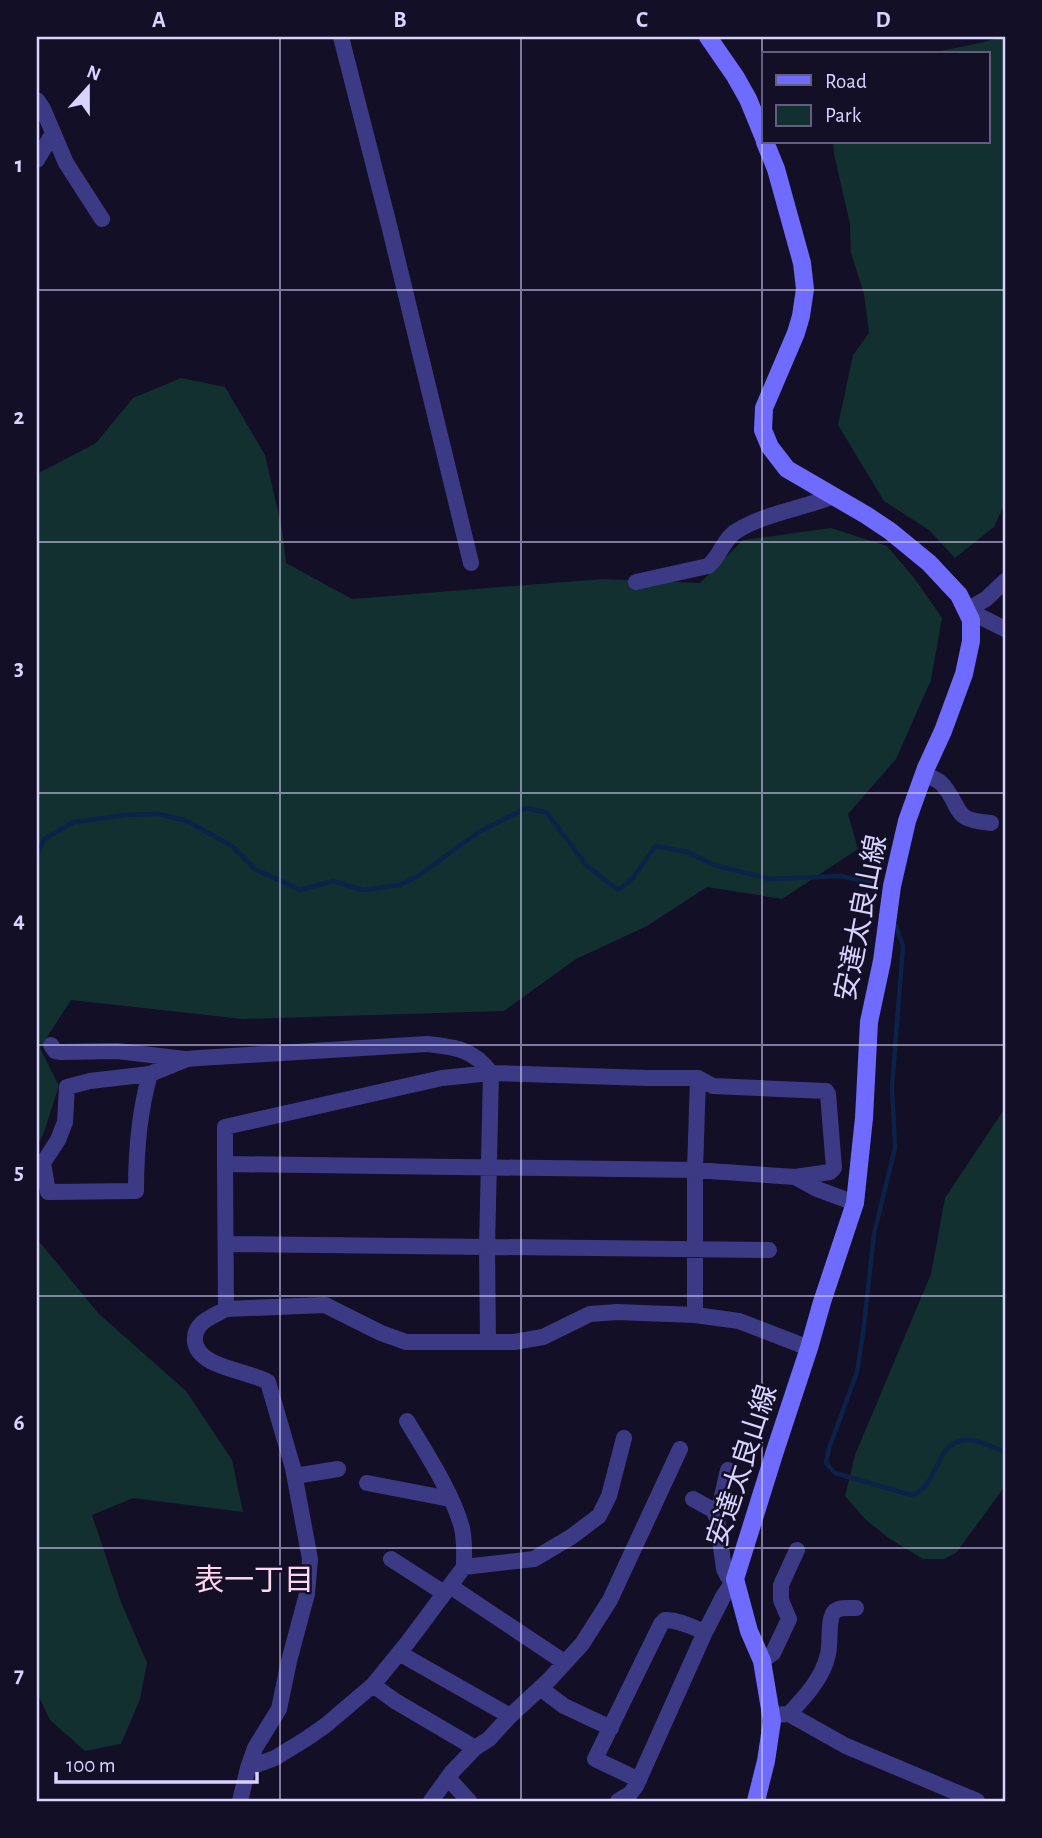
<svg xmlns="http://www.w3.org/2000/svg" width="1042" height="1838" viewBox="0 0 1042 1838" font-family="'Alegreya Sans','Noto Sans JP',sans-serif">
<style>
.green{fill:#12302f}
.lines{fill:none;stroke-linecap:round;stroke-linejoin:round}
.stream{stroke:#0c2248;stroke-width:4.5}
.street{stroke:#3d3a85;stroke-width:16}
.secondary{stroke:#6f6bff;stroke-width:18}
.grid{fill:none;stroke:#d9d4ff;stroke-width:2;stroke-opacity:0.55}
.labels{text-anchor:middle;dominant-baseline:central;stroke-width:5;stroke-linejoin:round;paint-order:stroke}
.street-label{font-size:28px;fill:#d9d4ff;stroke:#130f26}
.neighbourhood-label{font-size:30px;fill:#ffd6f0;stroke:#130f26}
.neatline{fill:none;stroke:#d9d4ff;stroke-width:2.5}
.grid-label{font-size:23px;text-anchor:middle;font-weight:bold;fill:#d9d4ff}
</style>
<rect width="100%" height="100%" fill="#130f26"/>
<path class="green" d="M 1001,37 L 1005,37 L 1005,503 L 994,527 L 955,558 L 929,530 L 884,501 L 838,425 L 853,355 L 869,333 L 864,294 L 851,253 L 850,224 L 834,154 L 833,142 L 988,142 L 988,54 L 926,54 L 984,42 Z
M 181,378 L 225,387 L 265,455 L 282,529 L 286,563 L 352,599 L 602,579 L 700,583 L 743,540 L 831,528 L 887,546 L 915,579 L 942,618 L 931,680 L 896,759 L 848,814 L 858,849 L 782,899 L 707,887 L 647,926 L 576,959 L 504,1011 L 243,1019 L 71,1000 L 40,1048 L 59,1086 L 43,1135 L 37,1145 L 37,474 L 96,443 L 133,398 Z
M 1005,1108 L 1005,1486 L 956,1553 L 944,1559 L 923,1559 L 890,1539 L 866,1520 L 845,1496 L 855,1455 L 931,1274 L 945,1198 Z
M 37,1239 L 99,1314 L 186,1391 L 232,1460 L 243,1512 L 133,1498 L 92,1515 L 121,1602 L 147,1663 L 140,1699 L 121,1744 L 85,1751 L 50,1720 L 37,1693 Z"/>
<g class="lines">
<path class="stream" d="M 37,856 L 44,839 L 74,822 L 126,815 L 159,814 L 187,821 L 232,846 L 255,869 L 300,890 L 333,881 L 363,890 L 400,885 L 418,876 L 479,832 L 526,808 L 547,813 L 586,865 L 618,890 L 632,879 L 656,846 L 687,852 L 714,865 L 770,879 L 841,876 L 877,884
M 896,926 L 903,946 L 892,1087 L 895,1148 L 874,1234 L 863,1334 L 857,1372 L 829,1448 L 826,1463 L 835,1473 L 911,1495 C 940,1488 933,1440 968,1440 C 980,1440 994,1448 1005,1452"/>
<path class="street" d="M 341,37 L 389,225 L 471,563
M 37,100 L 43,109 L 66,163 L 102,219
M 37,160 L 53,133
M 636,582 L 708,566 C 720,557 723,540 735,532 C 765,513 801,509 834,496
M 967,610 L 986,599 L 1005,581
M 967,610 L 1005,629
M 923,775 C 930,777 938,779 943,785 C 963,809 951,820 991,823
M 51,1045 L 55,1051 L 61,1052 L 117,1051 L 185,1059
M 150,1074 L 90,1081 L 67,1087 L 65,1122 L 58,1140 L 43,1163 L 48,1192 L 136,1191 C 136,1153 139,1112 150,1074 L 187,1059 L 199,1058 L 427,1044 C 455,1047 474,1049 491,1073 L 487,1247 L 488,1342
M 225,1164 L 225,1127 L 442,1078 L 491,1073 L 648,1078 L 698,1078
M 226,1244 L 769,1250
M 226,1309 C 212,1317 193,1322 195,1342 C 199,1368 247,1370 268,1382 L 293,1468 L 310,1559 L 307,1594 L 289,1661 L 279,1709 L 255,1748 L 248,1768
M 695,1315 L 695,1170 L 698,1078 L 713,1086 L 826,1091 L 828,1094 L 834,1168 L 830,1172 L 795,1177
M 809,1348 L 739,1321 L 695,1315 L 617,1312 L 590,1314 L 543,1337 L 514,1342 L 406,1342 L 381,1333 L 325,1305 L 226,1309 L 225,1164 L 695,1170 L 795,1177 L 817,1189 L 855,1203
M 407,1421 C 425,1451 453,1494 462,1528 C 465,1541 464,1554 464,1567
M 295,1476 L 338,1469
M 367,1483 L 450,1499
M 693,1499 L 713,1510 L 717,1518
M 391,1559 L 444,1593
M 450,1586 L 564,1662
M 399,1653 L 510,1716
M 762,1661 L 773,1653 L 789,1619 L 781,1600 L 781,1585 L 797,1550
M 373,1685 L 395,1701 L 475,1748
M 540,1688 L 564,1706 L 611,1728
M 789,1714 C 805,1697 823,1678 828,1654 C 831,1644 827,1618 835,1611 C 840,1607 850,1608 856,1608
M 772,1715 L 789,1714 L 846,1746 L 977,1801
M 448,1778 L 469,1801
M 639,1780 L 595,1759 L 661,1624 L 665,1620 C 679,1620 692,1627 705,1632
M 240,1801 L 248,1768 L 275,1758 L 306,1739 L 326,1725 L 373,1685 L 408,1642 L 464,1567 L 534,1559 L 571,1537 L 599,1516 L 609,1496 L 624,1438
M 431,1801 L 452,1772 L 475,1748 L 489,1739 L 510,1716 L 548,1681 L 582,1644 L 610,1600 L 680,1449
M 618,1801 L 630,1794 L 636,1786 L 705,1632 L 724,1595 L 735,1579 L 728,1577 L 724,1569 L 717,1518 L 728,1470"/>
<path class="secondary" d="M 708,37 L 735,76 L 748,99 L 764,138
M 756,1801 L 766,1761 L 772,1721 L 762,1661 L 749,1631 L 735,1579 L 775,1451 L 809,1348 L 822,1302 L 855,1203 L 864,1118 L 869,1022 L 882,961 L 892,886 L 907,821 L 926,768 L 943,731 L 964,674 L 971,641 L 971,620 L 959,595 L 929,563 L 890,531 L 866,515 L 787,469 L 770,447 L 763,430 L 764,408 L 796,333 L 801,316 L 805,289 L 802,263 L 776,169 L 765,142"/>
</g>
<path class="grid" d="M 280,37 L 280,1801M 521,37 L 521,1801M 762,37 L 762,1801M 37,290 L 1005,290M 37,542 L 1005,542M 37,793 L 1005,793M 37,1045 L 1005,1045M 37,1296 L 1005,1296M 37,1548 L 1005,1548"/>
<g class="labels">
<g class="street-label">
<text transform="translate(862 918) rotate(-79)">安達太良山線</text>
<text transform="translate(743 1466) rotate(-72)">安達太良山線</text>
</g>
<g class="neighbourhood-label">
<text x="254" y="1581">表一丁目</text>
</g>
</g>
<rect width="1042" height="1838" fill="none" stroke="#130f26" stroke-width="77"/>
<rect x="762" y="52" width="228" height="91" fill="#130f26" stroke="#625e7d" stroke-width="2"/>
<rect x="776" y="75" width="35" height="10" fill="#6f6bff" stroke="#625e7d" stroke-width="2"/>
<text x="825" y="88" font-size="21" fill="#d9d4ff">Road</text>
<rect x="776" y="105" width="35" height="21" fill="#12302f" stroke="#625e7d" stroke-width="2"/>
<text x="825" y="122" font-size="21" fill="#d9d4ff">Park</text>
<g transform="translate(88 88) rotate(21)" stroke="#130f26" stroke-width="5" paint-order="stroke">
<path d="M0-5L12 26L0 18L-12 26Z" fill="#d9d4ff"/>
<text y="-10" font-size="19" font-weight="bold" text-anchor="middle" fill="#d9d4ff">N</text>
</g>
<path d="M56 1772v10h201v-10" fill="none" stroke="#d9d4ff" stroke-width="3.5"/>
<text x="66" y="1772" font-size="21" fill="#d9d4ff" stroke="#130f26" stroke-width="5" paint-order="stroke">100 m</text>
<rect x="38" y="38" width="966" height="1762" class="neatline"/>
<g class="grid-label">
<text x="159" y="27">A</text>
<text x="400" y="27">B</text>
<text x="642" y="27">C</text>
<text x="883" y="27">D</text>
<text x="19" y="172">1</text>
<text x="19" y="424">2</text>
<text x="19" y="675">3</text>
<text x="19" y="927">4</text>
<text x="19" y="1179">5</text>
<text x="19" y="1430">6</text>
<text x="19" y="1682">7</text>
</g>
</svg>
